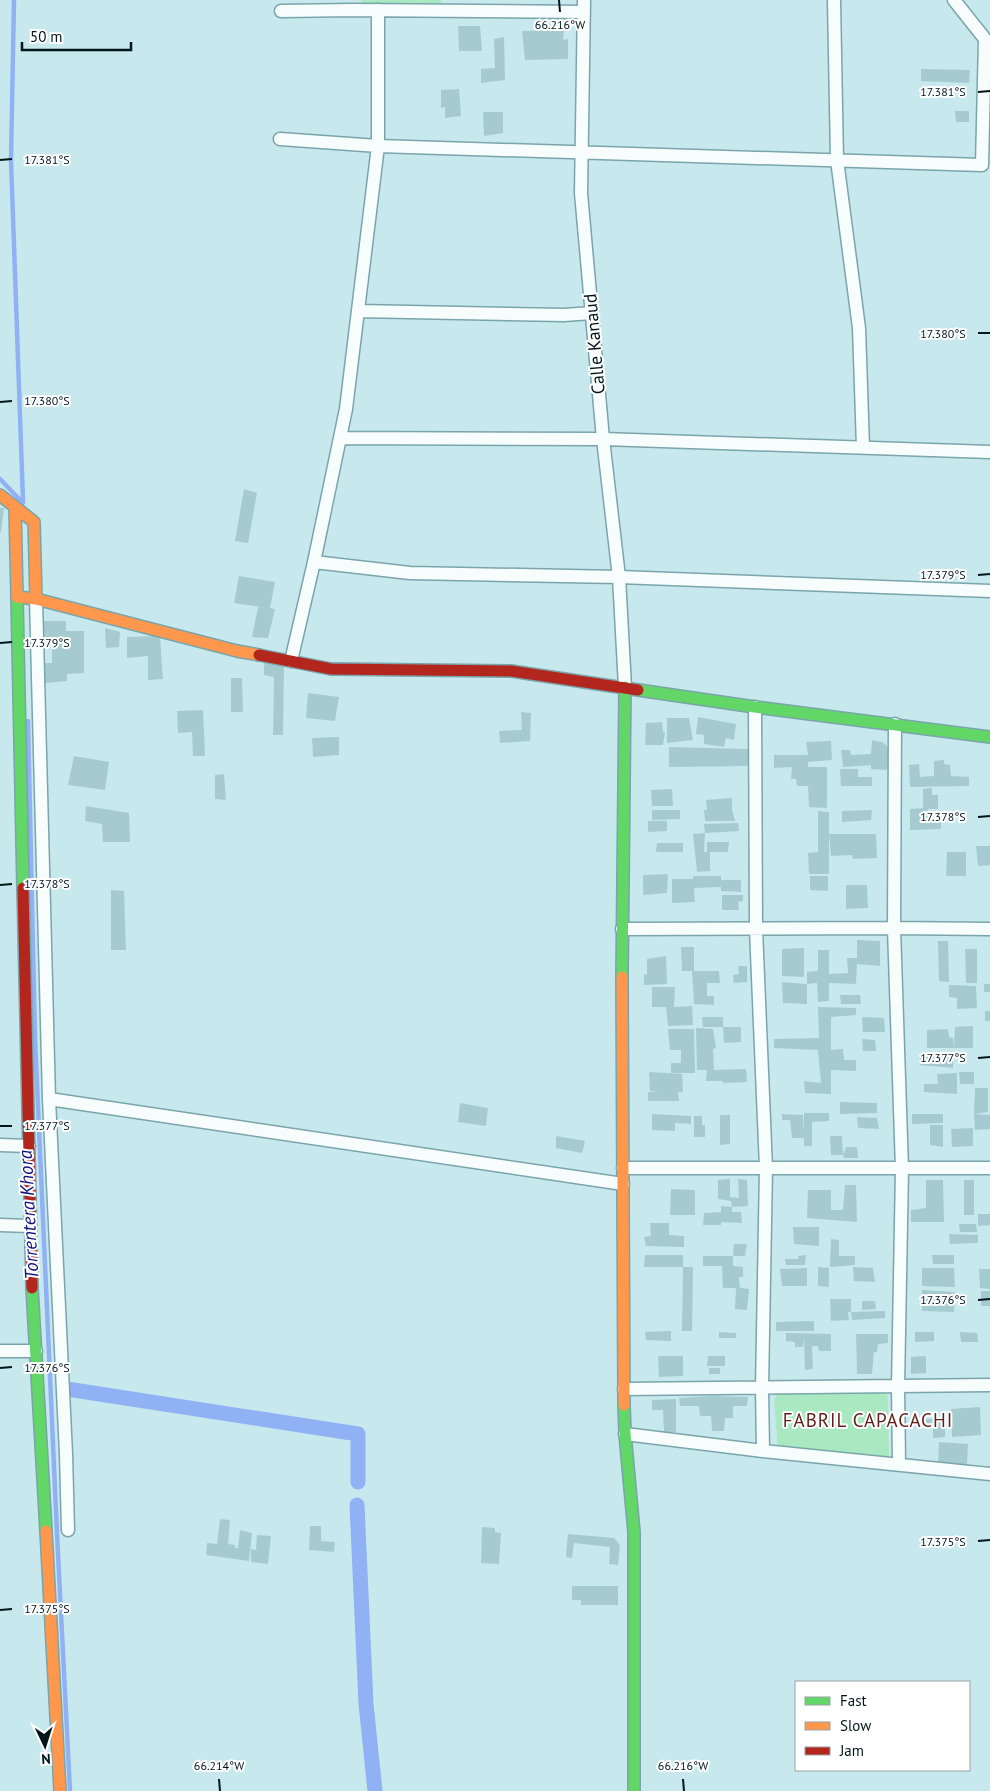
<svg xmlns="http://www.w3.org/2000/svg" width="990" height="1791" viewBox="0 0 990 1791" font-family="'PT Sans',sans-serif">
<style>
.green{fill:#a9e8c1}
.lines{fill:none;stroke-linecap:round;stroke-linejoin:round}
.stream{stroke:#90b1f4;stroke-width:4.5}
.canal{stroke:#90b1f4;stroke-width:15}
.building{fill:#a5cbd0}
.street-casing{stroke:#79a5ab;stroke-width:15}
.fast-casing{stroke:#79a5ab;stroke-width:14}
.slow-casing{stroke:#79a5ab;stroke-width:14}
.jam-casing{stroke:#79a5ab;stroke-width:14}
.street{stroke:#f7fcfc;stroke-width:12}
.fast{stroke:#63d668;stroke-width:11}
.slow{stroke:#ff974d;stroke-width:11}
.jam{stroke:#b3261e;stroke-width:11}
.ticks{fill:none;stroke:#00161a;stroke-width:2}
.labels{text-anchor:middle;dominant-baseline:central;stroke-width:4;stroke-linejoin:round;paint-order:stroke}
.street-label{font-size:18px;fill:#00161a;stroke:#fff}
.water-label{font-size:19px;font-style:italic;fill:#0e127f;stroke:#fff}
.neighbourhood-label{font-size:19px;letter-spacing:1px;fill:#611d18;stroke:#fff}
.ticks-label{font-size:12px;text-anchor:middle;fill:#00161a;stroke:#fff;stroke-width:4;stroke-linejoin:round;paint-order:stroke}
</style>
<rect width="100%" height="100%" fill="#c7e9ee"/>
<path class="green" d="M 362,0 L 441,0 L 441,3 L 362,3 Z
M 883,1391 L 888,1396 L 889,1460 L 778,1450 L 774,1400 L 777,1393 Z"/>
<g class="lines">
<path class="stream" d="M 14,0 L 11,160 L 23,501
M 0,479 L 23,503
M 28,721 L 35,1039 L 57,1534 L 70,1791"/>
<path class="canal" d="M 67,1389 L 358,1434 L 358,1482
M 357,1505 L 366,1704 L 375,1791"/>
</g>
<path class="building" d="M 458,26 L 480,26 L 482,51 L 459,51 Z
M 564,30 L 563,40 L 568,39 L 568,59 L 525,60 L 522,31 Z
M 504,37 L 505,80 L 481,83 L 481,69 L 495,68 L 494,39 Z
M 921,69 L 970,70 L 969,83 L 921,81 Z
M 459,89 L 461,116 L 445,118 L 445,107 L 441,108 L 441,90 Z
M 955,111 L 969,111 L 969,122 L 956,122 Z
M 483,112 L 503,112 L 503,133 L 484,136 Z
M 244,489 L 257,493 L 248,543 L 235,541 Z
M 0,508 L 4,508 L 1,532 L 0,532 Z
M 239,576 L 275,582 L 270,608 L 275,609 L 268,638 L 252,637 L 258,607 L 267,608 L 234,603 Z
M 40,621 L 66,621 L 66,631 L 84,631 L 84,673 L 67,674 L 67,681 L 37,684 L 36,663 L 52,663 L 52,642 L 41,642 Z
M 105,628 L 120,632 L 119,647 L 106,648 Z
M 160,636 L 163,679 L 148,680 L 148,656 L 127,658 L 127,637 Z
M 264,662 L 284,664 L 283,735 L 273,735 L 274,677 L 264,675 Z
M 231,678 L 242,678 L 243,712 L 231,712 Z
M 308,693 L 339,697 L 335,721 L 306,718 Z
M 203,710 L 205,756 L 193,756 L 192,732 L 178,733 L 177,711 Z
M 521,712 L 531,713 L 530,741 L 500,743 L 499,731 L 522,730 Z
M 698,717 L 736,724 L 734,740 L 726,738 L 724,747 L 704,744 L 704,735 L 696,734 Z
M 667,718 L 689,718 L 693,740 L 667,743 Z
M 662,722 L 663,732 L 665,732 L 663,745 L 645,745 L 646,723 Z
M 339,737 L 339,755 L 313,757 L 312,738 Z
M 872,740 L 882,742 L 887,746 L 889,753 L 887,770 L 871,769 L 871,765 L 843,767 L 841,750 L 850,750 L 851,755 L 871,754 Z
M 831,741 L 832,760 L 808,762 L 808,767 L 827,767 L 827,808 L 809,807 L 808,786 L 797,786 L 796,779 L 791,779 L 792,767 L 774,768 L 774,755 L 808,755 L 806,742 Z
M 669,747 L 748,749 L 749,766 L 669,767 Z
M 74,756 L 109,762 L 105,790 L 68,785 Z
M 944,760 L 944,764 L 950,765 L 951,776 L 969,777 L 969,786 L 910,787 L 909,765 L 919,764 L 920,777 L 934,776 L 934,761 Z
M 840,769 L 858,769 L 858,777 L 872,777 L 872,786 L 841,786 Z
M 224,774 L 226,800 L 215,799 L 215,775 Z
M 932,788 L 932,795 L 938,795 L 938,809 L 928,809 L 927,820 L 941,819 L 941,829 L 910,830 L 910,809 L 923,808 L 923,789 Z
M 672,789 L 673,806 L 652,806 L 651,790 Z
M 732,798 L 732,810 L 735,821 L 705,821 L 704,810 L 707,810 L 706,800 Z
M 86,806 L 129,813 L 130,842 L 103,842 L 102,824 L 85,821 Z
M 652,810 L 680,810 L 680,819 L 652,820 Z
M 872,810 L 871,820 L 842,822 L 842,811 Z
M 818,811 L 829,812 L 829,874 L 809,874 L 808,853 L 818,852 Z
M 648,821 L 667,821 L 667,831 L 648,832 Z
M 738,823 L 739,831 L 705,833 L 704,824 Z
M 705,833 L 704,852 L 707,852 L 707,842 L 729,842 L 728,852 L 710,852 L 710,871 L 697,872 L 693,834 Z
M 829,834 L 876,834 L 877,858 L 853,859 L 852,855 L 831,856 Z
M 657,843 L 683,843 L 683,852 L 656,852 Z
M 976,846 L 990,846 L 990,865 L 978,866 Z
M 947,852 L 966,852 L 966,876 L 946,876 Z
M 668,874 L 667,893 L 643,895 L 643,875 Z
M 693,876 L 721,876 L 721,880 L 741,880 L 741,892 L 721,891 L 721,887 L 694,888 L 695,902 L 672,903 L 672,879 L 693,879 Z
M 810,876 L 828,876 L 828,891 L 810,890 Z
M 846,885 L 867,885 L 868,908 L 846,909 Z
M 111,890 L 124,891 L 126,950 L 111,950 Z
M 722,895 L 743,895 L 743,901 L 738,902 L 739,910 L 722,910 Z
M 857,940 L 880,941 L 880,966 L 857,964 L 856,984 L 829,983 L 829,1001 L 818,1002 L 817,983 L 807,984 L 807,972 L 818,971 L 818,950 L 829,950 L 829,974 L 848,973 L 847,958 L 857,958 Z
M 938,941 L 948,941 L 949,982 L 939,981 Z
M 681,947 L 694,947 L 694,971 L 719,971 L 720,983 L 707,983 L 707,996 L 714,996 L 714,1005 L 694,1004 L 692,971 L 682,971 Z
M 804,948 L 804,977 L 782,976 L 782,949 Z
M 965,949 L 977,949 L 977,983 L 966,983 Z
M 666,956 L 667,984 L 644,985 L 644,974 L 647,975 L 647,959 Z
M 738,966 L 747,966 L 747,982 L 734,983 L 733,975 L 739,974 Z
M 782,982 L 807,984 L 807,1004 L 783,1003 Z
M 984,984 L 990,984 L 990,992 L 984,992 Z
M 949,985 L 976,986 L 977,1008 L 957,1009 L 957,998 L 949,997 Z
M 652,987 L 675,987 L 674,1007 L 692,1006 L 693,1025 L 668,1026 L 666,1007 L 652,1007 Z
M 840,995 L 860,995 L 861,1004 L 841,1004 Z
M 818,1007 L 856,1008 L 856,1015 L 831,1017 L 831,1050 L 843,1049 L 844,1060 L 856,1060 L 856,1071 L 831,1070 L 831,1094 L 805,1093 L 804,1081 L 821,1083 L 818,1050 L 774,1048 L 774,1039 L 819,1038 Z
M 985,1011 L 990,1011 L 990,1021 L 985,1021 Z
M 702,1017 L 723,1017 L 723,1027 L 741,1027 L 741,1042 L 724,1043 L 723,1027 L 703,1027 Z
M 862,1017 L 884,1018 L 885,1032 L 863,1032 Z
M 973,1026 L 973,1048 L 927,1048 L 927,1030 L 948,1029 L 949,1037 L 953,1038 L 954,1048 L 955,1027 Z
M 696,1028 L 713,1029 L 716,1048 L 713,1049 L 714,1070 L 746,1069 L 747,1082 L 723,1083 L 723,1081 L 706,1081 L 707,1070 L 697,1070 Z
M 668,1029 L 694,1029 L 695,1073 L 671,1073 L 671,1063 L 681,1063 L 681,1050 L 670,1050 Z
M 862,1039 L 875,1040 L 876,1051 L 863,1051 Z
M 953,1054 L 953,1068 L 920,1065 L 920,1055 Z
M 649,1072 L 682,1074 L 683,1092 L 678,1092 L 679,1101 L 648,1101 L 648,1092 L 659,1092 L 650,1091 Z
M 959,1072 L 974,1072 L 974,1084 L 960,1084 Z
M 957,1073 L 957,1094 L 924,1092 L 924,1084 L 938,1084 L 937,1074 Z
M 975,1088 L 988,1088 L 988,1112 L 974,1114 Z
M 840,1102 L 877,1103 L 877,1113 L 840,1114 Z
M 460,1103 L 488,1108 L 486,1126 L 458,1122 Z
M 804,1113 L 829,1113 L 829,1121 L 812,1122 L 812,1146 L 804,1146 L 804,1138 L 792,1138 L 790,1120 L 782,1120 L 782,1114 L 803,1115 L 804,1133 Z
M 652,1114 L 691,1116 L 691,1124 L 675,1123 L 675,1131 L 652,1130 Z
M 912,1114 L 943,1114 L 943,1123 L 912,1124 Z
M 974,1114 L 990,1115 L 990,1129 L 975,1130 Z
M 720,1115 L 730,1115 L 730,1144 L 720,1145 Z
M 694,1116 L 702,1116 L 702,1125 L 705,1125 L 705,1137 L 694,1137 Z
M 857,1117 L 877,1118 L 879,1129 L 858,1128 Z
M 930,1125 L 943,1125 L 943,1147 L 930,1145 Z
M 973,1128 L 973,1146 L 952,1147 L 951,1129 Z
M 556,1136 L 585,1141 L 582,1153 L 556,1148 Z
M 830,1136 L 842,1136 L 843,1155 L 831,1155 Z
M 846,1147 L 857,1147 L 858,1158 L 844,1158 L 843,1155 Z
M 730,1179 L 730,1197 L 739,1198 L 738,1179 L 747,1180 L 748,1206 L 732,1207 L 731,1201 L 718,1199 L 718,1180 Z
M 926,1180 L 943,1180 L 944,1222 L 911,1222 L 911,1210 L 926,1208 Z
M 964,1180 L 974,1180 L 974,1215 L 964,1215 Z
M 845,1185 L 856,1185 L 857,1222 L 807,1218 L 808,1190 L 831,1190 L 831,1210 L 843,1210 Z
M 671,1189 L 695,1190 L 695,1215 L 670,1215 Z
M 721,1206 L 732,1207 L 732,1212 L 741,1212 L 742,1223 L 721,1222 L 721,1225 L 703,1225 L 704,1213 L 721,1212 Z
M 978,1214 L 990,1214 L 990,1225 L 978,1226 Z
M 650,1223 L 669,1223 L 669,1235 L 684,1236 L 684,1247 L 646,1246 L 644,1237 L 651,1236 Z
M 959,1224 L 976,1224 L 977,1232 L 960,1232 Z
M 793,1227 L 819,1227 L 819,1246 L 794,1244 Z
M 949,1234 L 978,1235 L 978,1243 L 950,1244 Z
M 831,1239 L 839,1240 L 839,1256 L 855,1256 L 855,1265 L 830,1267 Z
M 734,1244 L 747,1244 L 745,1256 L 733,1256 Z
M 645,1255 L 683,1255 L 683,1267 L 644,1267 Z
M 806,1255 L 805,1265 L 786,1265 L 785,1259 L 798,1259 L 798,1256 Z
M 932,1255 L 954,1255 L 954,1264 L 933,1264 Z
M 703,1256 L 733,1256 L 733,1266 L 743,1267 L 743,1277 L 739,1277 L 740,1288 L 749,1289 L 747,1310 L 735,1309 L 736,1288 L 723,1288 L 722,1266 L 703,1266 Z
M 683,1267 L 693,1267 L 692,1331 L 682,1331 Z
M 818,1267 L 829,1268 L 829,1287 L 818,1286 Z
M 853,1267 L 873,1268 L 875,1282 L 854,1281 Z
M 807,1268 L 807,1286 L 782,1286 L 780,1269 Z
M 922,1268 L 954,1268 L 955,1287 L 922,1286 Z
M 979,1269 L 990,1269 L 990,1289 L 980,1288 Z
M 922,1290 L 955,1292 L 954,1312 L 922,1311 Z
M 981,1291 L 990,1291 L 990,1306 L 981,1306 Z
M 830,1299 L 851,1299 L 851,1312 L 848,1312 L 849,1320 L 831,1321 Z
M 862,1301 L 875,1301 L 876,1309 L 862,1310 Z
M 885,1311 L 885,1318 L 852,1320 L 851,1312 Z
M 814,1321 L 814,1331 L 776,1331 L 776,1322 Z
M 671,1331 L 671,1341 L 646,1340 L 645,1332 Z
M 719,1332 L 736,1333 L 736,1338 L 719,1338 Z
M 915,1332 L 934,1332 L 934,1341 L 915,1342 Z
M 960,1332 L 977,1333 L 978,1342 L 961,1342 Z
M 786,1333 L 831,1334 L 831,1351 L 819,1351 L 818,1346 L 812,1346 L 813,1369 L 805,1370 L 804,1337 L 803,1347 L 795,1347 L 795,1342 L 786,1341 Z
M 856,1334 L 888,1334 L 888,1343 L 878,1344 L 877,1352 L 874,1352 L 872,1374 L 857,1374 Z
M 658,1356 L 683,1356 L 683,1376 L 659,1377 Z
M 708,1356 L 725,1356 L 725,1366 L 707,1366 Z
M 926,1356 L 926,1373 L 911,1374 L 911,1357 Z
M 709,1368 L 720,1368 L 720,1374 L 709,1374 Z
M 711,1396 L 748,1397 L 747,1406 L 733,1406 L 733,1418 L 725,1418 L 724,1431 L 712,1431 L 711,1416 L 700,1416 L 699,1406 L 680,1406 L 679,1398 Z
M 676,1399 L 676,1432 L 664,1432 L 663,1410 L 652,1410 L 652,1400 Z
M 980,1407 L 981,1435 L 952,1437 L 951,1409 Z
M 923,1419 L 945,1419 L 945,1437 L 933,1438 L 933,1427 L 923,1427 Z
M 939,1442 L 968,1444 L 967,1465 L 938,1464 Z
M 220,1519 L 230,1520 L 228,1544 L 235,1545 L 235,1548 L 238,1548 L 240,1530 L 252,1533 L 249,1561 L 206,1555 L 207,1543 L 217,1544 Z
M 310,1526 L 321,1526 L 321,1541 L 335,1542 L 334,1552 L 309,1550 Z
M 482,1527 L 495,1528 L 495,1532 L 501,1533 L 499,1564 L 481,1563 Z
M 568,1534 L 614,1538 L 620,1545 L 618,1565 L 609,1564 L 610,1547 L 574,1543 L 572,1558 L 566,1557 Z
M 257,1535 L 271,1536 L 268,1564 L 251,1562 L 251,1549 L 256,1550 Z
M 572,1586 L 618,1586 L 618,1605 L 581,1605 L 581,1600 L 572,1600 Z"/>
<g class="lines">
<g class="street-casing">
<path id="street" d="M 584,0 L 581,193 L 603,439 L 619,577 L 625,687
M 834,0 L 837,160 L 859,328 L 863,447
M 281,11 L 353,10 L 584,12
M 280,139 L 378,146 L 982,165 L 985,39 L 954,0
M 358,311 L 564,315 L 592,313
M 340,438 L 603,439 L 990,452
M 314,562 L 410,573 L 619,577 L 990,591
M 36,599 L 49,1099 L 66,1454 L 68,1530
M 291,661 L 314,562 L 346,409 L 378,146 L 378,10
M 755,707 L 756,929 L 766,1168 L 762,1388 L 763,1451
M 895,724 L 894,928 L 902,1169 L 898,1387 L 899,1464
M 622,929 L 894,928 L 990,929
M 49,1099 L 623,1184
M 0,1145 L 29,1146
M 623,1168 L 990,1168
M 0,1225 L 30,1226
M 0,1351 L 36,1351
M 624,1389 L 990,1385
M 625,1434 L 763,1451 L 990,1474"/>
</g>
<g class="fast-casing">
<path id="fast" d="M 17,597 L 23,888
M 638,690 L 755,707 L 990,737
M 622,977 L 625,687
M 32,1288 L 46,1531
M 624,1405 L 625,1434 L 634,1532 L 634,1791"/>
</g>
<g class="slow-casing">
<path id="slow" d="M 0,495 L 34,522 L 36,599
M 15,507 L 17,597 L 36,599 L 237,651 L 259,655
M 622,977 L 624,1405
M 46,1531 L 60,1791"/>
</g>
<g class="jam-casing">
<path id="jam" d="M 259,655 L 331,669 L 511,671 L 638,690
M 23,888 L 32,1288"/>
</g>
<use href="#street" class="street"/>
<use href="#fast" class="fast"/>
<use href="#slow" class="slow"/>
<use href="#jam" class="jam"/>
</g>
<path class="ticks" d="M 559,0 L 560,12M 978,92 L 990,91M 0,160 L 12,159M 978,333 L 990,333M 0,402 L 12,401M 978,575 L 990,574M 0,643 L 12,642M 978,817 L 990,816M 0,885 L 12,884M 978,1058 L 990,1057M 0,1126 L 12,1126M 978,1300 L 990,1299M 0,1368 L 12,1367M 978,1541 L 990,1540M 0,1610 L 12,1609M 219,1779 L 220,1791M 683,1779 L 684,1791"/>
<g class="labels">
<g class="street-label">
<text transform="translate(594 344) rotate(-95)">Calle Kanaud</text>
</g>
<g class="water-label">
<text transform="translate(28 1215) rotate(-93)">Torrentera Khora</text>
</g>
<g class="neighbourhood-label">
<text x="868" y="1420">FABRIL CAPACACHI</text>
</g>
</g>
<g class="ticks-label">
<text x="560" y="29">66.216°W</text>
<text x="943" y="96">17.381°S</text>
<text x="47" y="164">17.381°S</text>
<text x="943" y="338">17.380°S</text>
<text x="47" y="405">17.380°S</text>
<text x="943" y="579">17.379°S</text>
<text x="47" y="647">17.379°S</text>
<text x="943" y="821">17.378°S</text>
<text x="47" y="888">17.378°S</text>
<text x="943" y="1062">17.377°S</text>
<text x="47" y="1130">17.377°S</text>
<text x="943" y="1304">17.376°S</text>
<text x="47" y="1372">17.376°S</text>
<text x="943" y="1546">17.375°S</text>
<text x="47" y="1613">17.375°S</text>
<text x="219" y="1770">66.214°W</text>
<text x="683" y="1770">66.216°W</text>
</g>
<rect x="795" y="1681" width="175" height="90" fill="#ffffff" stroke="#99a2a3"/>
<rect x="805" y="1697" width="25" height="8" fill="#63d668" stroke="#99a2a3"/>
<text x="840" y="1706" font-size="15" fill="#00161a">Fast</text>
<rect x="805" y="1722" width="25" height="8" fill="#ff974d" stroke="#99a2a3"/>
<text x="840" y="1731" font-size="15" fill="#00161a">Slow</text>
<rect x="805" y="1747" width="25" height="8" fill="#b3261e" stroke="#99a2a3"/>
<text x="840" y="1756" font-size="15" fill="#00161a">Jam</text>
<g transform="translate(45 1746) rotate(176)" stroke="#ffffff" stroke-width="4" paint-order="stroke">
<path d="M0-4L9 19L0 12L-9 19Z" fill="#00161a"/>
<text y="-8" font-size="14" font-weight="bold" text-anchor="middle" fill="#00161a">N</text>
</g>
<path d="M22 42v8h109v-8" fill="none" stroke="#00161a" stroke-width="2.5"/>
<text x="30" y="42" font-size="15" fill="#00161a" stroke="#ffffff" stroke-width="4" paint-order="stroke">50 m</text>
</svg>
